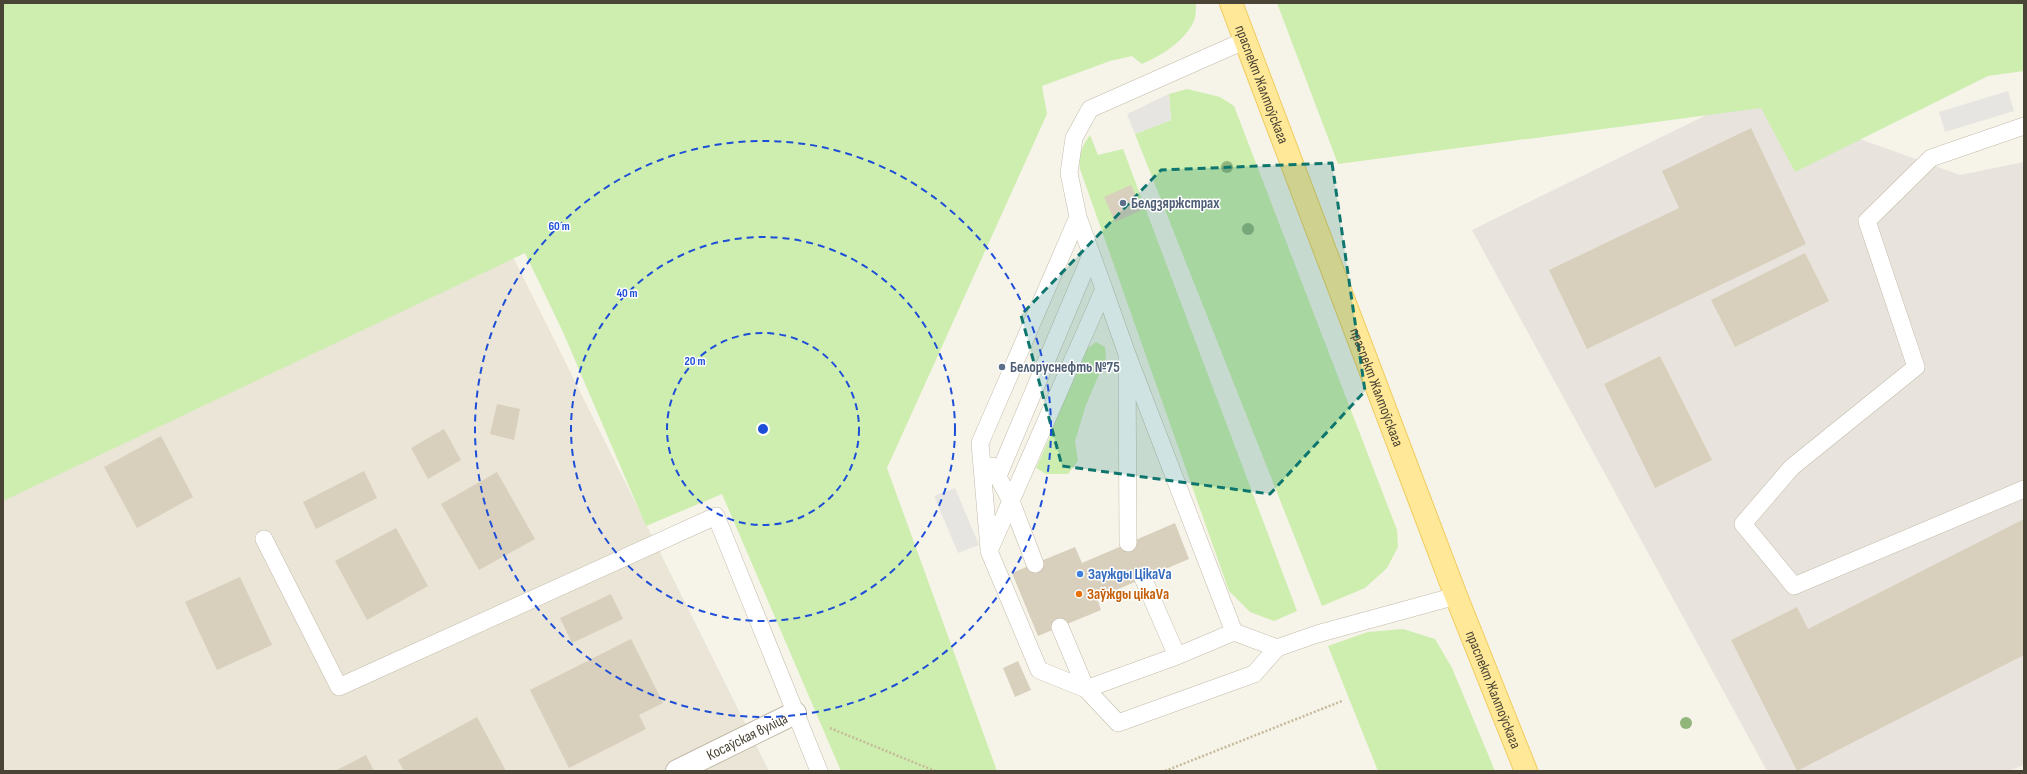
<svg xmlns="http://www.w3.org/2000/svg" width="2027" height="774" viewBox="0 0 2027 774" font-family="'Sofia Sans Condensed',sans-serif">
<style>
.residential{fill:#eae5d6}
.industrial{fill:#e8e4dd}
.green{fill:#cdeeae}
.parking{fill:#e7e5e1}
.building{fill:#d9cfbd}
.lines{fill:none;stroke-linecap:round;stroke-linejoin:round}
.service-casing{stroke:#c3bbaa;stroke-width:18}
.minor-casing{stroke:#c3bbaa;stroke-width:24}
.primary-casing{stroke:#f0cc5c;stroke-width:24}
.path{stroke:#c6b99a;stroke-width:2.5;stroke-dasharray:2 2;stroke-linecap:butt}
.service{stroke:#fff;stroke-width:17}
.minor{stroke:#fff;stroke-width:22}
.primary{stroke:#ffe898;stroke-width:22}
.tree{fill:#92b57c}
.marked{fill:#0f766e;fill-opacity:0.2;stroke:#0f766e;stroke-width:3;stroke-dasharray:8 5;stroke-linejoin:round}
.ring{fill:none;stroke:#1d4ed8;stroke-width:2;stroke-dasharray:7 5}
.service-dot{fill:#5c6f8a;stroke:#fff;stroke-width:1.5}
.shop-dot{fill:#3f7fe0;stroke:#fff;stroke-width:1.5}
.food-dot{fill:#e8710a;stroke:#fff;stroke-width:1.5}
.labels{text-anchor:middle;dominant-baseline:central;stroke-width:3;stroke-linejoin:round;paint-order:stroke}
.street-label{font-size:15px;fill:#4a4436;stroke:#fff}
.service-label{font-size:15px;font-weight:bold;fill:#4e5e75;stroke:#fff;text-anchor:start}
.shop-label{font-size:15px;font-weight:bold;fill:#366cbe;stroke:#fff;text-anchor:start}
.food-label{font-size:15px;font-weight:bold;fill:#c56008;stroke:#fff;text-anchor:start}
.centre{fill:#1d4ed8;stroke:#fff;stroke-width:2}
.ring-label{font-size:12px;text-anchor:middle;font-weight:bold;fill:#1d4ed8;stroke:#fff;stroke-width:3;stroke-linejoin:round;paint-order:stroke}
</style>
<rect width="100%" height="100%" fill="#f6f3e9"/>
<path class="residential" d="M 511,253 L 769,771 L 3,771 L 3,472 Z"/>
<path class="industrial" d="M 1743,97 L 1960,175 L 2024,162 L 2024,765 L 2008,771 L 1767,771 L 1472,230 Z"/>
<path class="green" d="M 3,3 L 1196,3 C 1196,8 1196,16 1194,21 C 1184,42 1162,55 1142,64 L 1132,56 L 1110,61 L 1042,86 L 1047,114 L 887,468 L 997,771 L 841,771 L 722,494 L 646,526 L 563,332 L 525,253 L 3,501 Z
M 1277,3 L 2024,3 L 2024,71 L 1988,76 L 1795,172 L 1761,108 L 1338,164 Z
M 1187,89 L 1220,97 L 1234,106 L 1397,530 L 1398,547 L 1387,568 L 1365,588 L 1322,606 L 1135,134 L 1171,120 L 1169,94 Z
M 1090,135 L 1098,155 L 1123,149 L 1297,611 L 1274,621 L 1250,612 L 1229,591 L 1080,169 C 1078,156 1082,146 1090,135 Z
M 1096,342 L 1105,347 L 1106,358 L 1086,405 L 1075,441 L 1078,461 L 1068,474 L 1046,474 L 1036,468 L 1052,432 L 1058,409 L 1087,349 Z
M 1403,629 L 1435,639 L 1452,668 L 1495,771 L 1378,771 L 1328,646 L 1368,632 Z"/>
<path class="parking" d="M 2008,91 L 2014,111 L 1945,132 L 1939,112 Z
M 1169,94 L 1171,120 L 1135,134 L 1127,114 Z
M 955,488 L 979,545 L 958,553 L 934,496 Z"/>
<path class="building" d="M 1751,128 L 1806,244 L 1587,349 L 1549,270 L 1679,208 L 1662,171 Z
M 1131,185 L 1142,210 L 1115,222 L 1104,197 Z
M 1805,253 L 1829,301 L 1735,347 L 1711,300 Z
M 1660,356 L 1712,460 L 1655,488 L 1604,384 Z
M 497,404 L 520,409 L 514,440 L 490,434 Z
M 444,429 L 461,460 L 428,479 L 411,448 Z
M 161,436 L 193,497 L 137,528 L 104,467 Z
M 364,471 L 377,498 L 316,529 L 303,502 Z
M 497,472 L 535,539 L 479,570 L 441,504 Z
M 2024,519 L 2024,655 L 1797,771 L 1731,640 L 1797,607 L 1808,629 Z
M 1175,523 L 1189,559 L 1097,598 L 1101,610 L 1038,636 L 1012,573 L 1075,547 L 1082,563 Z
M 396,528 L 428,586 L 367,620 L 335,561 Z
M 240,577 L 272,645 L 217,670 L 185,602 Z
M 611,594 L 623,619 L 572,643 L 560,618 Z
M 631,639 L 663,703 L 639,715 L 646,729 L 569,768 L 530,690 Z
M 1018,661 L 1031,690 L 1015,697 L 1003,668 Z
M 477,717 L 506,771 L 404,771 L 398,760 Z
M 366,755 L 374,771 L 335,771 Z"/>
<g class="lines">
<g class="service-casing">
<path id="service" d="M 2024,126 L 1931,158 L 1867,221 L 1916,367 L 1792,467 L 1743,524 L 1794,586 L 2024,489
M 1104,289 L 1127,354 L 1128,543
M 1127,354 L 1234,632
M 992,466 L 1011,501 L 1035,564
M 998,476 L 1091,255
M 264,539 L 339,687 L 716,516 L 819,771
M 989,549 L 980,443 L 1078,217
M 1143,578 L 1177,656 L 1234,632 L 1277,648 L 1317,634 L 1456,596
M 1060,627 L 1086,689 L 1118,723 L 1254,674 L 1277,648
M 1177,656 L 1086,689 L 1039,670 L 989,551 L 1104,289 L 1078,217 L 1069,173 L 1074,138 L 1090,109 L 1246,40"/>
</g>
<g class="minor-casing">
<g id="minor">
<path id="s1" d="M 677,771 L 795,713"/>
</g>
</g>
<g class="primary-casing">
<g id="primary">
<path id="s2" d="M 1231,3 L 1456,596 L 1526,771"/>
</g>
</g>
<path class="path" d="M 830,728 L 935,771
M 1165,771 L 1342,701"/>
<use href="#service" class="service"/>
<use href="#minor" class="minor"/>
<use href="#primary" class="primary"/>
</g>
<g class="tree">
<circle cx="1227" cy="167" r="6"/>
<circle cx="1248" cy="229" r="6"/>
<circle cx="1686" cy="723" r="6"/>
</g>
<path class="marked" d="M 1332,163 L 1365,391 L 1270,494 L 1062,466 L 1021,315 L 1161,170 Z"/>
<g class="ring">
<circle cx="763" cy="429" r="96"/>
<circle cx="763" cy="429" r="192"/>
<circle cx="763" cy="429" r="288"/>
</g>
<g class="service-dot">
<circle cx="1123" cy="203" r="4"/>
<circle cx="1002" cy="367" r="4"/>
</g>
<circle class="shop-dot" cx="1080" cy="574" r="4"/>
<circle class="food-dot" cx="1079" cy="594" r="4"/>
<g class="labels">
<g class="street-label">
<text stroke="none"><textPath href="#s2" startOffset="87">праспект Жалтоўскага</textPath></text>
<text stroke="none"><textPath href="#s2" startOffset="411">праспект Жалтоўскага</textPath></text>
<text stroke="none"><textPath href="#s2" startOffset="735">праспект Жалтоўскага</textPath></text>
<text stroke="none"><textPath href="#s1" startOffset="78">Косаўская вуліца</textPath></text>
</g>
<g class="service-label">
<text x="1131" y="203">Белдзяржстрах</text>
<text x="1010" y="367">Белоруснефть №75</text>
</g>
<g class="shop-label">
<text x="1088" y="574">Заужды ЦікаVа</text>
</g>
<g class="food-label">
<text x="1087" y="594">Заўжды цікаVа</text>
</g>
</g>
<circle cx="763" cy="429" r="6" class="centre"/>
<g class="ring-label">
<text x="559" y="230">60 m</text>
<text x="627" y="297">40 m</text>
<text x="695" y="365">20 m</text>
</g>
<rect width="2027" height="774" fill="none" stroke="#4a4436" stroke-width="8"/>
</svg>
